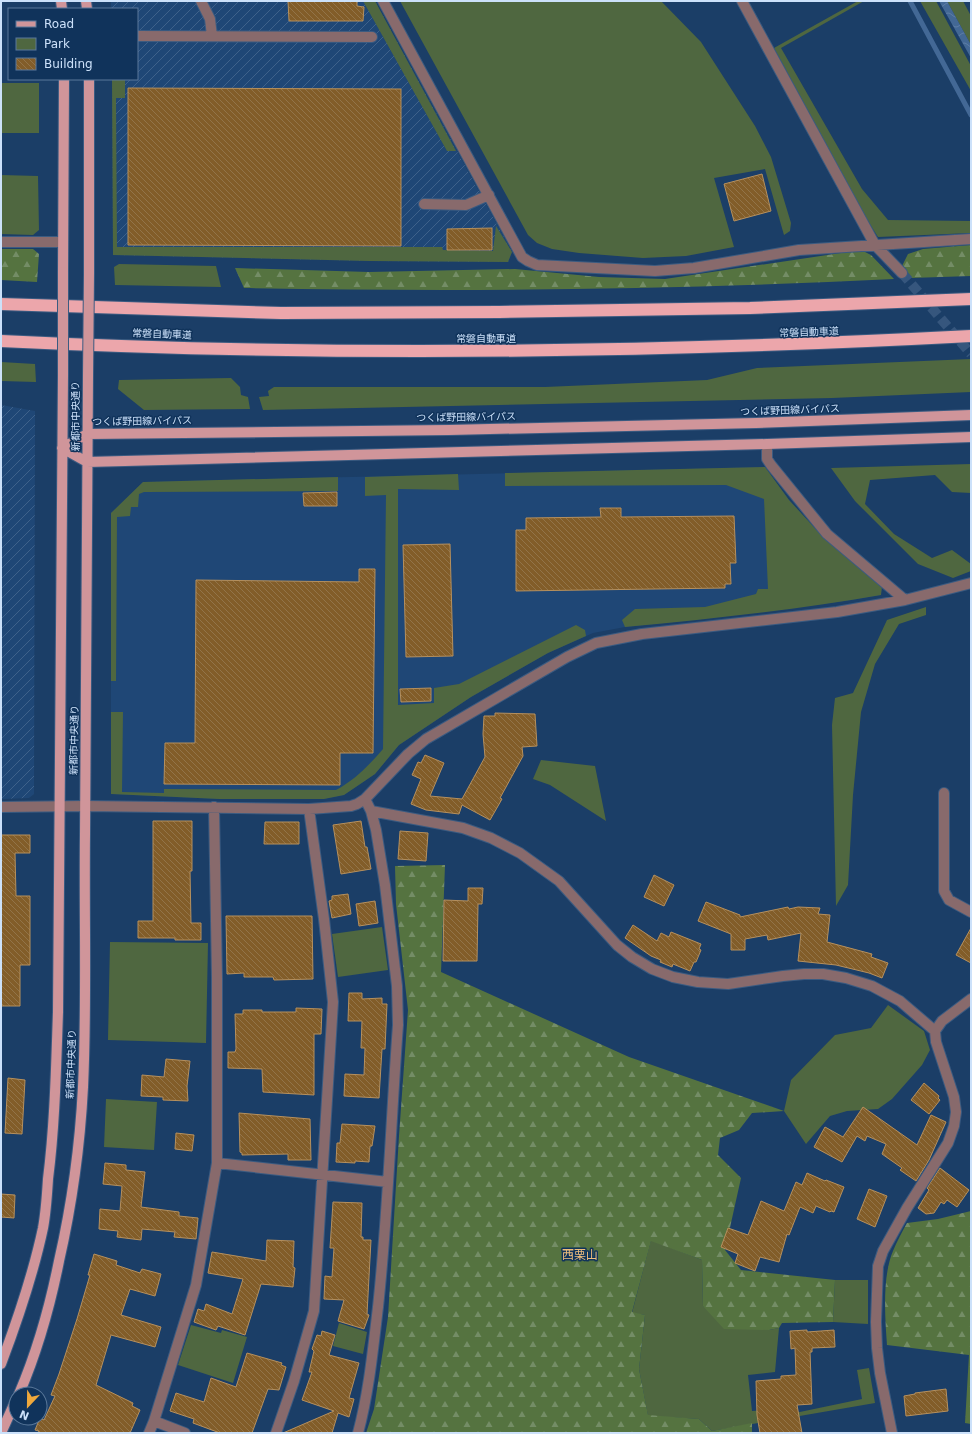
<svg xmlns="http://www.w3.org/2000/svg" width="972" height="1434" viewBox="0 0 972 1434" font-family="'DejaVu Sans','Noto Sans JP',sans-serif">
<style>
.built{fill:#1f4776}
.industrial{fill:url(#industrial-furrows)}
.green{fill:#4f6740}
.forest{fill:url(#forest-firs)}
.water{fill:url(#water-waves)}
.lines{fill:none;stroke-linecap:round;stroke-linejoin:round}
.stream{stroke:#436895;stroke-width:5}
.building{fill:url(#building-back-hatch);stroke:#b6905d}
.minor-tunnel{stroke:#36567d;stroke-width:10;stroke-dasharray:10 5;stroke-linecap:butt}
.minor-casing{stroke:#3b5b81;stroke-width:12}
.major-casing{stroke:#3b5b81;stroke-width:12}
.highway-casing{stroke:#3b5b81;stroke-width:14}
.minor{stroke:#886a6c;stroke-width:10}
.major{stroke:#d0959a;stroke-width:10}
.highway{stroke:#eca6ab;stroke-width:12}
.major-bridge-casing{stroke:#3b5b81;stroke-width:12;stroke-linecap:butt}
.major-bridge{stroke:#d0959a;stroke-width:10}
.labels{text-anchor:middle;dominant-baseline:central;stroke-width:3;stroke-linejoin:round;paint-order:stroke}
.street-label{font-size:10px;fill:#cce1fa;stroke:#10335b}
.quarter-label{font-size:12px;fill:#efbe7c;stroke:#10335b}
</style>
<defs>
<pattern id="industrial-furrows" width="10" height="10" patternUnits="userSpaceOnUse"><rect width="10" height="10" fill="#1f4776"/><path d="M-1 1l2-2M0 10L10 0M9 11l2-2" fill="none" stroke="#3e618a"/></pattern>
<pattern id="forest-firs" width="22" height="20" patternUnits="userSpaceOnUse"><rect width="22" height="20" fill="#557340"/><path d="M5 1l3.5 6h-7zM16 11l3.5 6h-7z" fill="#748d66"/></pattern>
<pattern id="water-waves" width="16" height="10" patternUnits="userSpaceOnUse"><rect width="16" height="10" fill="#436895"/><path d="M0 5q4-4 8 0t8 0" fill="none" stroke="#5d7da5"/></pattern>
<pattern id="building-back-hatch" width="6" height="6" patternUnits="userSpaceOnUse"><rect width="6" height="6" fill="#825d29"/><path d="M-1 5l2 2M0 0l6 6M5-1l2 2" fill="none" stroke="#927449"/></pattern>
</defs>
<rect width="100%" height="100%" fill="#1b3e67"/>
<path class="built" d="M 765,467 L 789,500 L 823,537 L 882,586 L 881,595 L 845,601 L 703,619 L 625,627 L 593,633 L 548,653 L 471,697 L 399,745 L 375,774 L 344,795 L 324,799 L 219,799 L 111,794 L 111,513 L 143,482 Z"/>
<path class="industrial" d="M 111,1 L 375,1 L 512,252 L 508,262 L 369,261 L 113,255 L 112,79 L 137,79 L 137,9 L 111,9 Z
M 1,405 L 35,411 L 34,794 L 29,798 L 1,799 Z"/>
<path class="green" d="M 363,1 L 375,1 L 456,151 L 447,151 Z
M 400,1 L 661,1 L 701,42 L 755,126 L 771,157 L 791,223 L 790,231 L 784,235 L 765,169 L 714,178 L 734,247 L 686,256 L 643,258 L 579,253 L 552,249 L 537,243 L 528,235 Z
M 858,1 L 864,1 L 781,48 L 862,189 L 888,220 L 971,221 L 971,233 L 878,237 L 866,218 L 774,48 Z
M 920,1 L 936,1 L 971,66 L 971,91 Z
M 947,1 L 963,1 L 971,16 L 971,45 Z
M 112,79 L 125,79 L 125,98 L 116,98 L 117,247 L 442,247 L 443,250 L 493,251 L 496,226 L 512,252 L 508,262 L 369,261 L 113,255 Z
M 1,83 L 39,83 L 39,133 L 1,133 Z
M 1,175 L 38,176 L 39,230 L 33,235 L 1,234 Z
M 119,264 L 216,266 L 221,287 L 115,285 L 114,267 Z
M 971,359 L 971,392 L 832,398 L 263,410 L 259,397 L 269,396 L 268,391 L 274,387 L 545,387 L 707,380 L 757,368 Z
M 1,362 L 35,364 L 36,382 L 1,381 Z
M 231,378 L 240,387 L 241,395 L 248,397 L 250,409 L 144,410 L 118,389 L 119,380 Z
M 971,464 L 971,493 L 952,492 L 935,475 L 870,480 L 865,504 L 894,534 L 932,558 L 952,550 L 971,564 L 971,571 L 953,578 L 918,564 L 855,501 L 831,468 Z
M 765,467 L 789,500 L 823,537 L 882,586 L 881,595 C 796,610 710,619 625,627 L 622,620 L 635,609 L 705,607 L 756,594 L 758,589 L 768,589 L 764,499 L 726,485 L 505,486 L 505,473 Z
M 458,474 L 459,490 L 398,489 L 398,705 L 434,703 L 434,688 L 459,684 L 576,625 L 585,630 L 586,636 L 548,653 L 471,697 L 399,745 L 375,774 L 344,795 L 324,799 L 219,799 L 111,794 L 111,712 L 123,712 L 122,792 L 164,793 L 164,789 L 336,790 C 355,780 369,765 383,749 L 386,495 L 365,496 L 365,477 Z
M 338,477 L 338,491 L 144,492 L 139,494 L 138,507 L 131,507 L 130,516 L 117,517 L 116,681 L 111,681 L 111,513 L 143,482 Z
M 926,607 L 926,615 L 899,624 L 875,664 L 861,712 L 853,795 L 848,885 L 836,906 L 832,725 L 835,698 L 853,693 L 887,620 Z
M 541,760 L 595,766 L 606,821 L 550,785 L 533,779 Z
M 382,927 L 388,970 L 338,977 L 332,934 Z
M 110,942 L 208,943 L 206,1043 L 108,1040 Z
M 888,1005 L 924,1031 L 930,1050 L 922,1065 L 892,1099 L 878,1109 L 847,1111 L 830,1116 L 806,1144 L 784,1111 L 791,1080 L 835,1035 L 871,1028 Z
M 106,1099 L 157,1102 L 154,1150 L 104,1147 Z
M 651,1240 L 702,1260 L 703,1306 L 769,1330 L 779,1328 L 775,1372 L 748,1375 L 752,1411 L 767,1410 L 795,1413 L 862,1399 L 857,1370 L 869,1368 L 875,1403 L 712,1431 L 699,1419 L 648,1416 L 639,1369 L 645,1315 L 632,1313 Z
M 835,1280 L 868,1280 L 868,1324 L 833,1322 Z
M 339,1323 L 367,1332 L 363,1354 L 333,1346 Z
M 191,1325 L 221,1333 L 222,1330 L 247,1337 L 233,1383 L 178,1365 Z"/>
<path class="forest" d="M 971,245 L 971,276 L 911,278 L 902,266 L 908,254 L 923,249 Z
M 1,249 L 33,249 L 39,254 L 37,282 L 1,280 Z
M 861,250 L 871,255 L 894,279 C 678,290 461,292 244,288 L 235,268 L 369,272 L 515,269 L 599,277 L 665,279 Z
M 445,865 L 441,972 L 629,1057 L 784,1111 L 752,1113 L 739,1130 L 720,1138 L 718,1155 L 741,1178 L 725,1250 L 741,1270 L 835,1280 L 833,1322 L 782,1323 L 779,1328 L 769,1330 L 724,1329 L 703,1306 L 702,1260 L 651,1241 L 632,1312 L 645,1315 L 639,1369 L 648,1415 L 699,1419 L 712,1431 L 752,1423 L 752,1433 L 366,1433 L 374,1409 L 388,1317 L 399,1136 L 408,1010 L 396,904 L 395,866 Z
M 971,1211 L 971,1424 L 965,1423 L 969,1355 L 887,1345 C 885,1317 882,1277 893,1251 C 897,1241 902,1232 907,1223 L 938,1219 Z"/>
<path class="water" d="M 939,1 L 947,1 L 971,45 L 971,58 Z"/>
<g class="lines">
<path class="stream" d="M 910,1 L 971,115"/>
</g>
<path class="building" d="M 288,1 L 357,1 L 357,6 L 364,7 L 363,21 L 289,21 Z
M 128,88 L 401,89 L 401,246 L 128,245 Z
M 762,174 L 771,211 L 734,221 L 724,184 Z
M 492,228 L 492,250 L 447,250 L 447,229 Z
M 337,492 L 337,506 L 304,506 L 303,493 Z
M 600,508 L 621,508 L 621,517 L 734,516 L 736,563 L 730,563 L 731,584 L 725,584 L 725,588 L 516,591 L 516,530 L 526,530 L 526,518 L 601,517 Z
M 450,544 L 453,656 L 406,657 L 403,545 Z
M 359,569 L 375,569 L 373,753 L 340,753 L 340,785 L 164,784 L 165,743 L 195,743 L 196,580 L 359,582 Z
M 431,688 L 431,701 L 401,702 L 400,689 Z
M 495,713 L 535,714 L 537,746 L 522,747 L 523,756 L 500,798 L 502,799 L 490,820 L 462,805 L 459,814 L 426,810 L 411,804 L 421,779 L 412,775 L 418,762 L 421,763 L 425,755 L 444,763 L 430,796 L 462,799 L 485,757 L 483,734 L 484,716 L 495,716 Z
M 153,821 L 192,821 L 192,871 L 190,871 L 191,923 L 201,923 L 201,940 L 175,940 L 175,938 L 138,938 L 138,921 L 153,921 Z
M 361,821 L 365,847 L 367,847 L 371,869 L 341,874 L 333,825 Z
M 265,822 L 299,822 L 299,844 L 264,844 Z
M 400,831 L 428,833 L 426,861 L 398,859 Z
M 1,835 L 30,835 L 30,853 L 15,853 L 16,896 L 30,896 L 30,965 L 20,965 L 20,1006 L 1,1006 Z
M 654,875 L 674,885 L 664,906 L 644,897 Z
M 468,888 L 483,888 L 482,904 L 478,904 L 477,961 L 443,961 L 444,900 L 468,901 Z
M 348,894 L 351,914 L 332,918 L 329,901 L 332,900 L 332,896 Z
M 375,901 L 378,923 L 359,926 L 356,904 Z
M 706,902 L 740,915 L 740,917 L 788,907 L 789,909 L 798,907 L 820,908 L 818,914 L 830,915 L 827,942 L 872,954 L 871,957 L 888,963 L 882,978 L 869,973 L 836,965 L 798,961 L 801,933 L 768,940 L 767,935 L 745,939 L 745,950 L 731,950 L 731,934 L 698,921 Z
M 226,916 L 312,916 L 313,979 L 274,980 L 273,977 L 244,977 L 244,973 L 227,974 Z
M 633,925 L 657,941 L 661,933 L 669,937 L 671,932 L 701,944 L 699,949 L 701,950 L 696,962 L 694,962 L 690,971 L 673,964 L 672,967 L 660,962 L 661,960 L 651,956 L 625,938 Z
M 971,928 L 971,963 L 956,955 Z
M 349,993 L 362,993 L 362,999 L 382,998 L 382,1004 L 387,1004 L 385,1049 L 382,1049 L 379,1098 L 344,1096 L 345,1074 L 364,1075 L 365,1048 L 361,1048 L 362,1021 L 348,1021 Z
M 296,1008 L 322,1009 L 321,1034 L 314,1034 L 314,1095 L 263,1092 L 262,1069 L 228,1068 L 228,1052 L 235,1052 L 236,1049 L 235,1014 L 243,1014 L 243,1010 L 262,1010 L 262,1012 L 296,1012 Z
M 166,1059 L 190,1061 L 187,1086 L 188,1101 L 163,1100 L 163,1097 L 141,1096 L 142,1075 L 164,1077 Z
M 8,1078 L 25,1080 L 22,1134 L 5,1133 Z
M 924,1083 L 939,1096 L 938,1098 L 940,1100 L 929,1114 L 911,1100 Z
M 863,1107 L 917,1145 L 931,1115 L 946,1122 L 929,1160 L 916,1181 L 900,1170 L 902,1168 L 882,1154 L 886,1144 L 867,1136 L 865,1141 L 857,1136 L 842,1162 L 814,1147 L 825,1127 L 843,1137 Z
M 239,1113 L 310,1119 L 311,1160 L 288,1160 L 288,1154 L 242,1155 L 242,1153 L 240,1152 Z
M 342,1124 L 375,1126 L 372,1146 L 370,1146 L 369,1162 L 355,1161 L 355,1163 L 336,1162 L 337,1143 L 340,1143 Z
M 176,1133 L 194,1135 L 192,1151 L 175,1149 Z
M 105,1163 L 126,1165 L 126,1170 L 145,1172 L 141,1207 L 179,1212 L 179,1216 L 198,1218 L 196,1239 L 174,1237 L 175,1232 L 142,1229 L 141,1240 L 117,1237 L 118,1231 L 99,1229 L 100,1209 L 120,1211 L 122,1186 L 103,1184 Z
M 940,1168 L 969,1190 L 957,1207 L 947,1200 L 944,1204 L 941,1202 L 934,1213 L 926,1214 L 918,1208 L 929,1190 L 927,1188 Z
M 807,1173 L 825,1181 L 826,1180 L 844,1187 L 834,1212 L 831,1211 L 830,1212 L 816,1206 L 813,1213 L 800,1207 L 789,1235 L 787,1234 L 779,1262 L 760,1257 L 755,1271 L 735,1263 L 738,1254 L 721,1247 L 728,1228 L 748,1235 L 761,1201 L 784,1211 L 796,1182 L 802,1185 Z
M 869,1189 L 887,1196 L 875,1227 L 857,1219 Z
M 1,1194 L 15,1195 L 14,1218 L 1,1217 Z
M 333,1202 L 362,1203 L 361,1237 L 363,1237 L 363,1240 L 371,1240 L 367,1314 L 369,1315 L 364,1329 L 338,1321 L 344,1300 L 324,1299 L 325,1276 L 332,1277 L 334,1248 L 330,1248 Z
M 267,1240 L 294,1241 L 293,1267 L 295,1268 L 293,1287 L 261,1284 L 245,1335 L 218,1326 L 216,1330 L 194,1322 L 198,1309 L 204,1311 L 206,1304 L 232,1314 L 243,1279 L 208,1273 L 212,1252 L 266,1261 Z
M 94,1254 L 117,1261 L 116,1265 L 140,1273 L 142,1269 L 161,1274 L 155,1296 L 130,1289 L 121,1315 L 161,1327 L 155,1347 L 111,1335 L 96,1385 L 133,1403 L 132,1406 L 140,1410 L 130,1433 L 38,1433 L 39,1431 L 35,1430 L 40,1418 L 44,1420 L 55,1396 L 51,1395 L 59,1374 L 77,1319 L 90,1275 L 88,1275 Z
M 807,1330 L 807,1332 L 834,1330 L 835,1347 L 812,1348 L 812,1352 L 810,1352 L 812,1404 L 797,1405 L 802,1433 L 760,1433 L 757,1415 L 756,1381 L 781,1379 L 781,1376 L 796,1375 L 795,1348 L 791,1349 L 790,1331 Z
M 322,1331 L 335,1335 L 329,1355 L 359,1363 L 349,1398 L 354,1399 L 349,1417 L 338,1413 L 332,1433 L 283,1433 L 334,1411 L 302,1400 L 312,1372 L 309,1372 L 314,1351 L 312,1349 L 317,1335 L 321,1336 Z
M 247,1353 L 282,1363 L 281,1365 L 286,1367 L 279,1390 L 268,1389 L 252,1433 L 220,1433 L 193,1423 L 194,1419 L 170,1411 L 176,1393 L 204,1402 L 211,1378 L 236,1387 Z
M 946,1389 L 948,1411 L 906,1416 L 904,1396 L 915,1394 L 915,1393 Z"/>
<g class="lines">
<path class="minor-tunnel" d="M 902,273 L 971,354"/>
<g class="minor-casing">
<path id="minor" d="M 201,1 L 210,19 L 212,36
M 383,1 L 522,257 L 528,261 L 537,265 L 655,271 L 694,268 L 799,250 L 971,239
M 742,1 L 875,245 L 902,273
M 137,36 L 372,37
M 424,204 L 466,205 L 489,195
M 1,242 L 63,242
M 767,444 L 767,459 L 771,465 L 827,534 L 905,600
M 944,793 L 944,891 L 949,900 L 971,912
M 365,799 L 371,811 L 463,828 L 491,838 L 520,853 L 559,881 L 617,945 L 632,957 L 652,969 L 673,977 L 698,982 L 728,984 L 783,976 L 804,974 L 823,974 L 846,978 L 872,986 L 900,1001 L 935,1031
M 1,807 L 85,806 L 309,809 L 351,806 L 357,804 L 365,799 L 408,754 L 426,739 L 567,657 L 596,643 L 642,634 L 837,612 L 905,600 L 971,583
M 217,1163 L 388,1182
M 154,1421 L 185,1433
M 149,1433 L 154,1421 L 196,1285 L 217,1163 L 217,978 L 214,807
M 276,1433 L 294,1381 L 314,1311 L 333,1002 L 324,919 L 309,809
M 358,1433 C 369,1392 373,1349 378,1307 C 388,1214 391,1119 398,1025 L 397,986 L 385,885 L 376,830 L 371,811
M 892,1433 L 880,1373 L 877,1348 L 876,1322 L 878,1266 L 883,1251 L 907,1208 L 948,1143 L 954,1126 L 956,1112 L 954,1097 L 936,1042 L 935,1031 L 942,1021 L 971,999"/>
</g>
<g class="major-casing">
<path id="major" d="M 61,1 L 62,9
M 86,1 L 87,9
M 63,272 L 64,79
M 89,274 L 89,79
M 62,448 L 87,462 L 767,444 L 971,437
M 62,448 L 87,434 L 449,430 L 756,423 L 971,415
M 1,1364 C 18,1319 33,1275 43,1228 C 46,1212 47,1195 48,1179 C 55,1123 56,1068 58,1012 L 63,375
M 19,1394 C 37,1352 50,1306 59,1261 C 72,1204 80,1146 83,1087 C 87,1003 84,919 85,835 C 86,682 87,529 88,376
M 1,1433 L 16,1400"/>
</g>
<g class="highway-casing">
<path id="highway" d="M 1,304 L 281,313 L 499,312 L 750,308 L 971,299
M 1,341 C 324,357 648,353 971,336"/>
</g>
<use href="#minor" class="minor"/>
<use href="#major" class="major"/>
<use href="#highway" class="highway"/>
<g class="major-bridge-casing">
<path id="major-bridge" d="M 63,375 L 63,272
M 88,376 L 89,274"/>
</g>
<use href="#major-bridge" class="major-bridge"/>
</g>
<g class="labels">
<g class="street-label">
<text transform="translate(809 332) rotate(-2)">常磐自動車道</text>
<text transform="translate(162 334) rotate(2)">常磐自動車道</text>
<text x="486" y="338">常磐自動車道</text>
<text transform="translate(790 410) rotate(-2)">つくば野田線バイパス</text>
<text transform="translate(75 416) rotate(-90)">新都市中央通り</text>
<text transform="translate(466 417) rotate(-1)">つくば野田線バイパス</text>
<text transform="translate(142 421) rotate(-1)">つくば野田線バイパス</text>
<text transform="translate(74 740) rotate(-89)">新都市中央通り</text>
<text transform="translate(71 1064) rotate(-88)">新都市中央通り</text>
</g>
<g class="quarter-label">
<text x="580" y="1255">西栗山</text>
</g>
</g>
<rect width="972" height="1434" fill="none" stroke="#cce1fa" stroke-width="4"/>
<rect x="8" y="8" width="130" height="72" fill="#10335b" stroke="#5b799b"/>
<rect x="16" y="21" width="20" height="6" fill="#d0959a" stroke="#5b799b"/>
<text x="44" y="28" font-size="12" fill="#cce1fa">Road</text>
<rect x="16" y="38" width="20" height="12" fill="#4f6740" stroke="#5b799b"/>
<text x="44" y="48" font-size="12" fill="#cce1fa">Park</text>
<rect x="16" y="58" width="20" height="12" fill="url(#building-back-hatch)" stroke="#5b799b"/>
<text x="44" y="68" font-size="12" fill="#cce1fa">Building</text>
<g transform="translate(28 1406) rotate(202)"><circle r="19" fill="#10335b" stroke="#5b799b"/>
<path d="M0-3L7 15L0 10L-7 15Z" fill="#eea83c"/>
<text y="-6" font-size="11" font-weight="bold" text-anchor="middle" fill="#cce1fa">N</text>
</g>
</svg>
